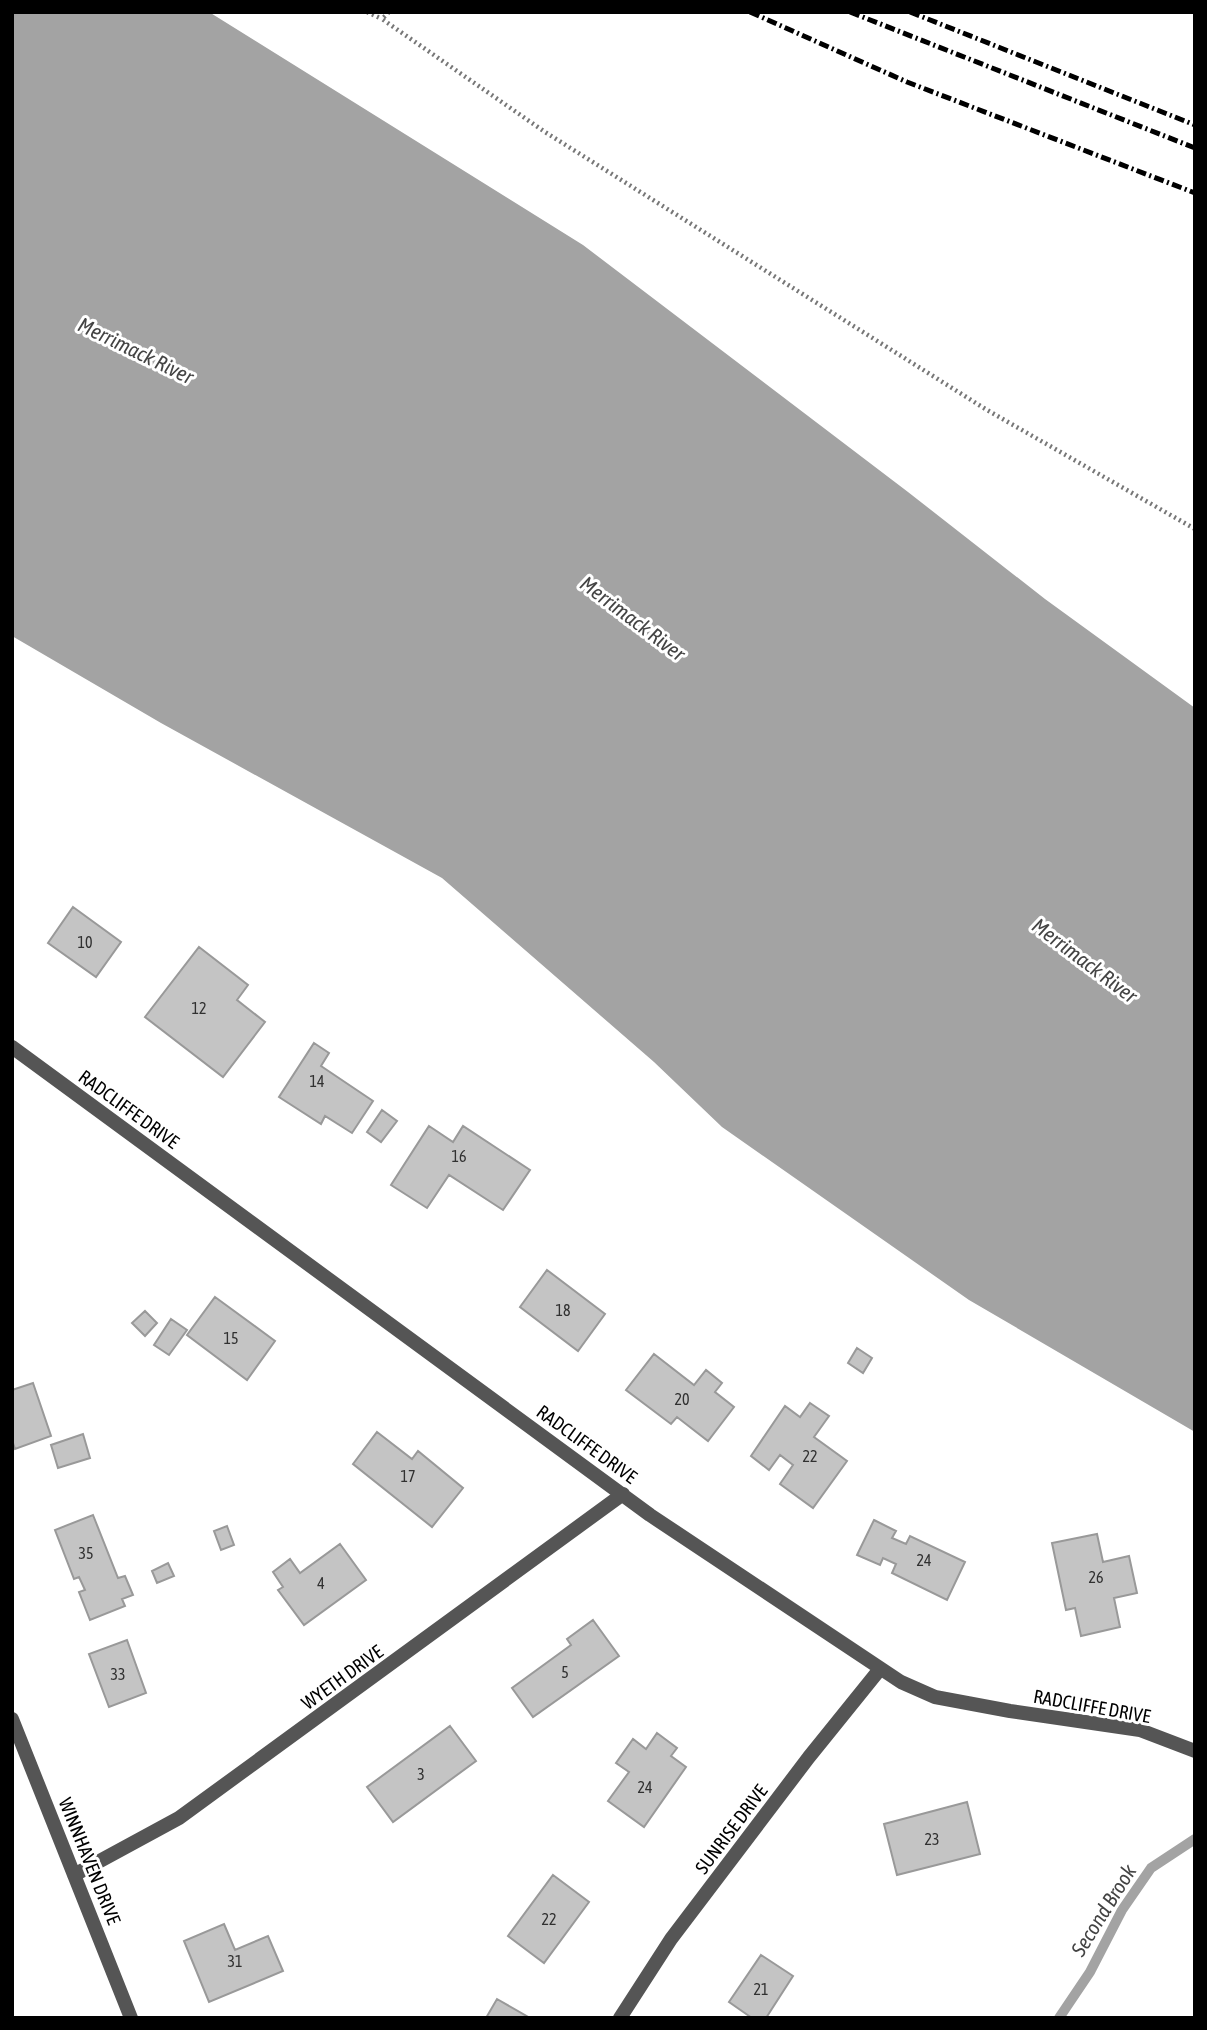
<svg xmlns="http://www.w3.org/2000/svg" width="1207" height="2030" viewBox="0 0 1207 2030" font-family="'Asap Condensed',sans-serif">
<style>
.water{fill:#a3a3a3}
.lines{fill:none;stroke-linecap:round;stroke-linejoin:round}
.stream{stroke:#a3a3a3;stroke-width:10}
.building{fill:#c4c4c4;stroke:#999;stroke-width:2}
.path{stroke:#777;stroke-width:4.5;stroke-dasharray:2 3.5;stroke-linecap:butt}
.minor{stroke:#555;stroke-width:14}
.rail{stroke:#000;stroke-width:5;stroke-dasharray:10 3.5 2 3.5;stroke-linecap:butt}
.labels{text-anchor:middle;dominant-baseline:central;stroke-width:6;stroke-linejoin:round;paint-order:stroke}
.number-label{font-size:16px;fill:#313131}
.street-label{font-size:19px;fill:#000;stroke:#fff}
.water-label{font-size:21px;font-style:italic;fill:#444;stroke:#fff}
</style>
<rect width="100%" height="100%" fill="#fff"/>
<path class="water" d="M 12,12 L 209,12 L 583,245 L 908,492 L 1045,599 L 1195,708 L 1195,1432 L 969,1300 L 722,1127 L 654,1062 L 442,878 L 161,723 L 12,636 Z"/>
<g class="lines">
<path class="stream" d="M 1059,2018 L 1090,1972 L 1122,1910 L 1151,1868 L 1195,1839"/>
</g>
<path class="building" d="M 73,907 L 121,942 L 96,977 L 48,943 Z
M 199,947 L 248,985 L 237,1000 L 265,1022 L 223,1077 L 145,1017 Z
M 314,1043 L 329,1053 L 321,1066 L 373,1101 L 352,1133 L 325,1116 L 321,1124 L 279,1097 Z
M 382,1110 L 397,1121 L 381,1142 L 367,1132 Z
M 429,1126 L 453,1142 L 463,1126 L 530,1170 L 503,1210 L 449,1175 L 427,1208 L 391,1185 Z
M 547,1270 L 605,1314 L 578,1351 L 520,1307 Z
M 215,1297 L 275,1341 L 247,1380 L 187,1335 Z
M 145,1311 L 157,1323 L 145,1336 L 132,1323 Z
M 171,1319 L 187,1330 L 169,1355 L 154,1345 Z
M 857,1348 L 872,1358 L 863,1373 L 848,1363 Z
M 654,1354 L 694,1385 L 706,1370 L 722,1383 L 715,1392 L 734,1407 L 708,1441 L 677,1417 L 671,1424 L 626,1390 Z
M 33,1383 L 51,1436 L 15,1449 L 12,1440 L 12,1390 Z
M 810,1403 L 829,1416 L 814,1437 L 847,1461 L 813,1508 L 780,1484 L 793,1465 L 780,1455 L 769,1470 L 751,1456 L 785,1406 L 800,1417 Z
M 377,1432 L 412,1459 L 418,1451 L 463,1488 L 432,1527 L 353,1464 Z
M 83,1434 L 90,1458 L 58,1468 L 51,1445 Z
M 93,1515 L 118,1578 L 125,1576 L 133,1595 L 122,1599 L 125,1606 L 90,1620 L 79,1592 L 85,1590 L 79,1577 L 74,1579 L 55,1530 Z
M 874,1520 L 896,1531 L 892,1538 L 906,1544 L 910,1536 L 965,1562 L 947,1600 L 892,1573 L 896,1564 L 883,1558 L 880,1565 L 857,1555 Z
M 227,1526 L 234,1545 L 221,1550 L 214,1531 Z
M 1097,1534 L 1103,1562 L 1129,1556 L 1137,1593 L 1114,1598 L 1120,1627 L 1081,1636 L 1075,1608 L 1066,1610 L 1052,1543 Z
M 340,1544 L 366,1580 L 304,1625 L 278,1590 L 283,1587 L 273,1572 L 290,1559 L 300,1573 Z
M 168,1563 L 174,1576 L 157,1583 L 152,1571 Z
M 593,1620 L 619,1656 L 533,1717 L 512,1688 L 571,1645 L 567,1639 Z
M 127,1640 L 146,1693 L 109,1707 L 89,1654 Z
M 450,1726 L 476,1761 L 393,1822 L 367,1787 Z
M 657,1733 L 677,1748 L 671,1756 L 686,1767 L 644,1827 L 608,1801 L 629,1772 L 616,1763 L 633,1739 L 646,1749 Z
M 967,1802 L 980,1854 L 897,1875 L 884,1824 Z
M 553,1875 L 589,1902 L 544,1963 L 508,1936 Z
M 224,1924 L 235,1950 L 268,1936 L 283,1971 L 209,2002 L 184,1941 Z
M 761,1955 L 793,1976 L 766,2018 L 752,2018 L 729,2002 Z
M 497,1999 L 530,2018 L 486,2018 Z"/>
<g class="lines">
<path class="path" d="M 367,12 L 382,19
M 389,12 L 382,19 L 545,132 L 987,410 L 1195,529"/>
<path class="minor" d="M 12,1047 L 650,1515 L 901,1682 L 935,1697 L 1010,1711 L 1140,1730 L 1195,1751
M 12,1719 L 131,2018
M 74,1875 L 179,1818 L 623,1494
M 620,2018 L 671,1939 L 809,1757 L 880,1669"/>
<path class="rail" d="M 750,12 L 907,82 L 1195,193
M 850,12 L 1195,148
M 910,12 L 1195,125"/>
</g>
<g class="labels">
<g class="number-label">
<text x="85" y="942">10</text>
<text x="199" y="1008">12</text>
<text x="317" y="1081">14</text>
<text x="459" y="1156">16</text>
<text x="563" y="1310">18</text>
<text x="231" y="1338">15</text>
<text x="682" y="1399">20</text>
<text x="810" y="1456">22</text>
<text x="408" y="1476">17</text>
<text x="86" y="1553">35</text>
<text x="924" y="1560">24</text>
<text x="1096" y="1577">26</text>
<text x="321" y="1583">4</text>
<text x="565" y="1672">5</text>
<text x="118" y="1674">33</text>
<text x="421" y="1774">3</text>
<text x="645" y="1787">24</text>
<text x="932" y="1839">23</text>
<text x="549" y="1919">22</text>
<text x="235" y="1961">31</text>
<text x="761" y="1989">21</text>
</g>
<g class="street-label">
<text transform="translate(129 1109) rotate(36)">RADCLIFFE DRIVE</text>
<text transform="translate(587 1444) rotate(36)">RADCLIFFE DRIVE</text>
<text transform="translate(342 1677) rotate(-36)">WYETH DRIVE</text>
<text transform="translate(1092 1706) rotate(10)">RADCLIFFE DRIVE</text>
<text transform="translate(731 1829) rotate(-53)">SUNRISE DRIVE</text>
<text transform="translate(90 1861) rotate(68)">WINNHAVEN DRIVE</text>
</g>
<g class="water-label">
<text transform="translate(136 350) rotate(26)">Merrimack River</text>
<text transform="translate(633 618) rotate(37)">Merrimack River</text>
<text transform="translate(1085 960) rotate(37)">Merrimack River</text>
<text transform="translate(1103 1910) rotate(-58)">Second Brook</text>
</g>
</g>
<rect width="1207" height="2030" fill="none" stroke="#000000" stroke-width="28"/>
</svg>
